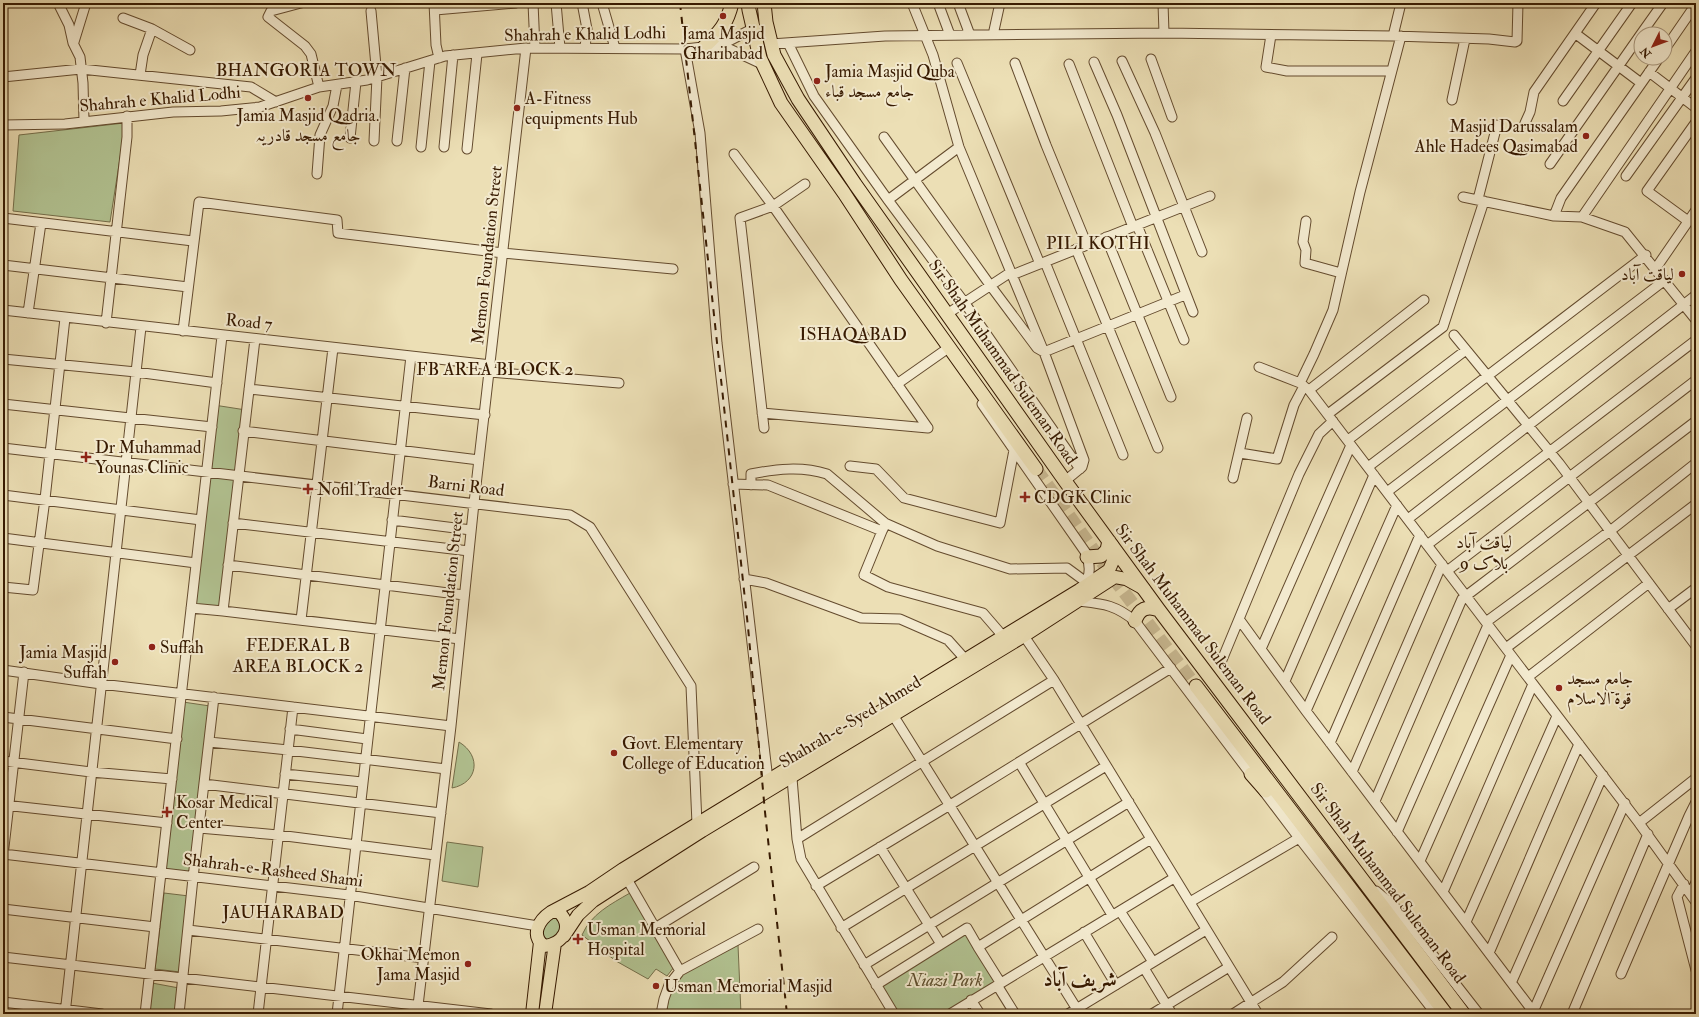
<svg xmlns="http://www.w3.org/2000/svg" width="1699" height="1017" viewBox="0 0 1699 1017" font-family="'IM FELL Double Pica',Amiri,serif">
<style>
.green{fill:#b2c392;stroke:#746e4a}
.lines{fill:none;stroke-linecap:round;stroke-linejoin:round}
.highway-tunnel{stroke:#c8b891;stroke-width:13;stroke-dasharray:13 6;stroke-linecap:butt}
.minor-casing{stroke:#644b2e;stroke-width:11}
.major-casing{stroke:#371a01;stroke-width:14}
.highway-casing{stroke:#371a01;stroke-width:15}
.minor{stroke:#f3eacf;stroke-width:9}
.major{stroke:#ecdfb5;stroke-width:12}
.highway{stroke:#ecdfb5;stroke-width:13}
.rail{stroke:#371a01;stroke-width:2;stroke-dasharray:7 7;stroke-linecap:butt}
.poi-dot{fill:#8f2418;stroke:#f3eacf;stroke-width:1.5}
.labels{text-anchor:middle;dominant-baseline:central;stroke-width:4;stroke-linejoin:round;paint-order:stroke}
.poi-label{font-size:17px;fill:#371a01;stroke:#f3eacf;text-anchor:start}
.street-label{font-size:17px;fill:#371a01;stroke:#f3eacf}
.park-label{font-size:17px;font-style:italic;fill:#5c4d2c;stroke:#f3eacf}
.neighbourhood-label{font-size:18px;fill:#371a01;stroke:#f3eacf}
.district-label{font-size:21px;font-weight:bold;fill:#371a01;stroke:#f3eacf}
</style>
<rect width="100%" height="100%" fill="#ecdfb5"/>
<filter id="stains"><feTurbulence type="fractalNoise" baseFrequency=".005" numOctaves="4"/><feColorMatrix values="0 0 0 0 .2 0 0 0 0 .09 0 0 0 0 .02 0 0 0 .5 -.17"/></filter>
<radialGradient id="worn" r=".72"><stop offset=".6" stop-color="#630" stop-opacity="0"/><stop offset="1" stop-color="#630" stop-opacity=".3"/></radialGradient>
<path class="green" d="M 124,123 L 123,139 L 110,222 L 13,211 L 19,135 Z
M 214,405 L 246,410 L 223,611 L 191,608 Z
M 183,702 L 210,706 L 191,875 L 164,871 Z
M 459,742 C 482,756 478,783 452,788 Z
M 447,842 L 483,847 L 478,887 L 442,881 Z
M 164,893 L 189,896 L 180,972 L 155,969 Z
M 630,893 L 674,967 L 667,976 L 656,969 L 648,979 L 616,961 L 582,935 C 591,914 611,904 630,893 Z
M 558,914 L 562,933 L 545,941 L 539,930 L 541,924 Z
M 967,928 L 1000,982 L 951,1014 L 894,1014 L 876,985 Z
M 738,945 L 741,1014 L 666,1014 L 669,997 L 683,972 Z
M 152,983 L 179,988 L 176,1014 L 149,1014 Z"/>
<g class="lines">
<path class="highway-tunnel" d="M 1036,469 L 1114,579 L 1196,686"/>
<g class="minor-casing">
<path id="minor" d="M 58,3 L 69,25 L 73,43 L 80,57 L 83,83 L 84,121
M 301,3 L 271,11 L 268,17 L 305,46 L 311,54 L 319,87
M 434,3 L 436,45 L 439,58
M 533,3 L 535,48
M 556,3 L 560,48
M 602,3 L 615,48
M 912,3 L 933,55 L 959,147 L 1044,352 L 1084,460 L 1082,467 L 1065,481
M 938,3 L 950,35
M 958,3 L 970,35
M 1163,3 L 1164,33
M 583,8 L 587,29 L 585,48
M 435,10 L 516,3
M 371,11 L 377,77 L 374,141
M 123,18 L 152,29 L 190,50
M 1576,34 L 1641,83
M 1641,34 L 1663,3
M 993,35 L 1000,3
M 1271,35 L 1266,67 L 1287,71 L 1391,71
M 1393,36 L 1401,3
M 74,42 L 86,3
M 788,43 L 814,96 L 888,200 L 964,302 L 1080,469
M 771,44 L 885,36 L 1164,33 L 1393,36 L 1489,39 L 1515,42 L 1517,41 L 1518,3
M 721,45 L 754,28
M 685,49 L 700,133 L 717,343 L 768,780 L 770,784
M 1665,49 L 1696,4
M 1696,51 L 1582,217 L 1625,232 L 1696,320
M 1151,59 L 1172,117
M 1122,61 L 1155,133 L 1202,252
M 1094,62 L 1117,115 L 1193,312
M 957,63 L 1040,264
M 1015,63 L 1046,145 L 1087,245
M 1069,64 L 1133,227
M 1649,72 L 1696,108
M 140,75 L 143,55 L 152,29
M 3,77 L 81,69 L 251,87 L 276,102
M 1452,100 L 1465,39
M 1563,101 L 1632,3
M 1525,123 L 1530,112 L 1534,92 L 1596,3
M 3,125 L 65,124 L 173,112 L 221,111 L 260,107 L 319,87 L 367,80 L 445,56 L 526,48 L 685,49 L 721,45 L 764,65
M 884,137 L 990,285 L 1037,348 L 1044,352 L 1185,295
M 350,138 L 356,82
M 397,141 L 405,68
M 421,147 L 430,61
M 444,147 L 453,55
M 467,149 L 477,54
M 734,154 L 773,206 L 928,428
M 1550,164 L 1641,34
M 317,174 L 320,135 L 333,106 L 337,85
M 1626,176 L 1696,78
M 1463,197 L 1554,216 L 1582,217
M 1478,199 L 1497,125
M 888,200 L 959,147
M 1554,216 L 1561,198 L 1659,58
M 3,218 L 193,241
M 1306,221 L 1303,242 L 1306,250 L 1305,263 L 1341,273
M 1688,221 L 1647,191 L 1696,122
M 1137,225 L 1184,340
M 1106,237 L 1171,397
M 1076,249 L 1158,448
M 1045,262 L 1123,455
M 3,265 L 188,287
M 1656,268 L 1696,210
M 1012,275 L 1210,196
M 3,310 L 491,365
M 28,313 L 41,223
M 947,314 L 1011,272
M 106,323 L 127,137 L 127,116
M 183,331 L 199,202 L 337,220 L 338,233 L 503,253 L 673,269
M 1454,335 L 1559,463 L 1696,646
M 3,359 L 136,372 L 217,383
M 1259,367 L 1300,383 L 1309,390 L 1639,823 L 1696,902
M 490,372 L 619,383
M 1300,383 L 1314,354 L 1333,310 L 1360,192 L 1401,36
M 897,384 L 944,351
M 249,389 C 327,397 406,407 485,415
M 1309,390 L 1424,300
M 3,404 L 212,427
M 982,404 L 1086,553 C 1090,564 1092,576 1083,586
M 762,413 L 928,428
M 1328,414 L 1443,327 L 1484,201
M 764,428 L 740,218 L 773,206 L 805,184
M 243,431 L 479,460
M 1348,440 L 1466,350
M 3,448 L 570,515 L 590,527 L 691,686 L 697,824 L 700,828
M 1240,453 L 1277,459 L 1294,405 L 1304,386
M 850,466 L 876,469 L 904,498 L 1000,523 L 1014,450
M 1368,467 L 1646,255
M 1233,478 L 1247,418
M 733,484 L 768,485 L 882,531 L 884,527
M 751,485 L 751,474 C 776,469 802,466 827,474 L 885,523 L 937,546 L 1010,569 L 1067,568 L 1086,582
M 1387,492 L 1665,280
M 3,495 L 201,520
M 1408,519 L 1696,295
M 392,520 L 471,530
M 233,523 L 469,551
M 882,531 L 864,575 L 888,587 L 983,613 L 1002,635
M 3,538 L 196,563
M 1427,545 L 1696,340
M 228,565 L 464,595
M 1447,571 L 1696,380
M 744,579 L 766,583 L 861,618 L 900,619 L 948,640 L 965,659
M 3,587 L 33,590 L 45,499 L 65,318
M 1077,601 C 1103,604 1114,604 1135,621 L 1299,838 L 1436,1014
M 191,608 L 223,611 L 255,339
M 1668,609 L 1696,588
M 223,611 L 460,639
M 1239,619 L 1306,711 L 1535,1014
M 301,620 L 333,348
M 1486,622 L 1610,531 L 1696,463
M 1024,636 L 1054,680 L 1258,1014
M 1506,648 L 1696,504
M 1261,649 L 1351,445
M 1222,660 L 1299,474 L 1319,434 L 1333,421
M 3,670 L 101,684 L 451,726
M 1528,677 L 1649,583
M 1285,681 L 1374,475
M 1306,711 L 1397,505
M 893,715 L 1080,1014
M 3,717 L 177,739
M 290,729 L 367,739
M 209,742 L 288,750 L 446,769
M 1330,743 L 1420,535
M 3,761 L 91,772 L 172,779
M 1019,762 L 1112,915
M 1352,772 L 1442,564
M 285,774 L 362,782
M 792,778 L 797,839 L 801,859 L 894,1014
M 204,784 L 441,813
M 1375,801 L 1462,599 L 1696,421
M 4,805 L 167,823
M 1639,823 L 1696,778
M 199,828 L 278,835 L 435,855
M 1397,832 L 1488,625
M 797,839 L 1054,680
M 880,847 L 941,944
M 3,854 L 349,895 L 538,926
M 3,856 L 24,672
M 1420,861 L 1511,655
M 627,879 L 680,971
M 1684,884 L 1677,897 L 1696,970
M 816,886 L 950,805 L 1171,668
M 1376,891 L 1397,909 L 1479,1014
M 1443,892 L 1533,684
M 1691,894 L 1696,882
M 1190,902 L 1299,838
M 3,909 L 155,927
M 1120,911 L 1153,962
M 1466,922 L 1557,716
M 655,928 L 754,867
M 841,928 L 1106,766
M 188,930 L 424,958
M 1084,932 L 1116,985
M 1489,953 L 1579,744
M 3,957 L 491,1014
M 864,965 L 1129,802
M 1144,968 L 1172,1014
M 1621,974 L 1689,816 L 1696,802
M 1512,981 L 1603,775
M 1000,982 L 978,947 L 1151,839
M 876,985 L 967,928 L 978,947
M 997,985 L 1015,1014
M 971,1000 L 980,1014
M 3,1002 L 102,1014
M 1533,1012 L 1625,803
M 65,1014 L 141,327
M 145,1014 L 222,336
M 179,1014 L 193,878 L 214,697
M 258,1014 L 293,707
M 337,1014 L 411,356
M 417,1014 L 451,726 L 474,503 L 526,48
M 661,1014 L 664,999 L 669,985 L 680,971 L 758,929
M 950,1014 L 1174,878
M 1068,1014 L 1206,930
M 1152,1014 L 1229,967
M 1233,1014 L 1283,982 L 1332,937
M 1572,1014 L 1648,834"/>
</g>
<g class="major-casing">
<path id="major" d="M 551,912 L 589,892 L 623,869 L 1079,590 L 1109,570 L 1113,561 L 1112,545
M 551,912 L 559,912 C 574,927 563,944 544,946 C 530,935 539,920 551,912 Z
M 564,936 L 578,915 L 593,901 L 627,879 L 702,831 L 1024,636 L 1115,577 L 1126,579 L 1144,589
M 532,1014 L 540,942
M 545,1014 L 555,943"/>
</g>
<g class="highway-casing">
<path id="highway" d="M 748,3 L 749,10 L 760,58 L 781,103 L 844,193 L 901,280 L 1036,469
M 764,3 L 766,22 L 774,55 L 798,99 L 855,184 L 1065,481 L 1159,610 L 1463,1013
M 704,47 C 720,32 727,24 732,3
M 1087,557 L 1101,556 L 1107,550 L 1109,541
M 1135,621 C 1139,609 1147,605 1159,610
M 1196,686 L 1446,1014
M 1251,774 L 1266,791"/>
</g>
<use href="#minor" class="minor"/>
<use href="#major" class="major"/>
<use href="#highway" class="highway"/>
<path class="rail" d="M 680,3 L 748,627 L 765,812 L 787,1014"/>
</g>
<g class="poi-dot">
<circle cx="723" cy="16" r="4"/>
<circle cx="817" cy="81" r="4"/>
<circle cx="308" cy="98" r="4"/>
<circle cx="517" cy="108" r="4"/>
<circle cx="1586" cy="136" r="4"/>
<circle cx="1682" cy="274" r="4"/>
<path d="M84 451h4v4h4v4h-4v4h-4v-4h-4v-4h4z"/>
<path d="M306 483h4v4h4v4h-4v4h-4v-4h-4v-4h4z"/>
<path d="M1023 491h4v4h4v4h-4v4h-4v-4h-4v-4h4z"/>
<circle cx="152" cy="647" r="4"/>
<circle cx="115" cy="662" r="4"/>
<circle cx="1559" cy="688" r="4"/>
<circle cx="614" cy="753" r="4"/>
<path d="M165 806h4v4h4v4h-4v4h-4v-4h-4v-4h4z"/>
<path d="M576 933h4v4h4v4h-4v4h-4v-4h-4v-4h4z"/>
<circle cx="468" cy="964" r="4"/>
<circle cx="656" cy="986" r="4"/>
</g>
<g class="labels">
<g class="poi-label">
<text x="723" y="33" text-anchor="middle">Jama Masjid<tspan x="723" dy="20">Gharibabad</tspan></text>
<text x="825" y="71">Jamia Masjid Quba<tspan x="825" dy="20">جامع مسجد قباء</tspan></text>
<text x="525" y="98">A-Fitness<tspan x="525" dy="20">equipments Hub</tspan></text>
<text x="308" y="115" text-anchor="middle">Jamia Masjid Qadria.<tspan x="308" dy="20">جامع مسجد قادریہ</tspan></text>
<text x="1578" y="126" text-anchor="end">Masjid Darussalam<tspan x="1578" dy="20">Ahle Hadees Qasimabad</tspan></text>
<text x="1674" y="274" text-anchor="end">لیاقت آباد</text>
<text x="95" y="447">Dr Muhammad<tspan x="95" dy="20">Younas Clinic</tspan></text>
<text x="317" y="489">Nofil Trader</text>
<text x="1034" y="497">CDGK Clinic</text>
<text x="160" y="647">Suffah</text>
<text x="107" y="652" text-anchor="end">Jamia Masjid<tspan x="107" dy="20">Suffah</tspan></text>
<text x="1567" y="678">جامع مسجد<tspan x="1567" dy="20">قوۃ الاسلام</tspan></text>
<text x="622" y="743">Govt. Elementary<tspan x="622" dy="20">College of Education</tspan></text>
<text x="176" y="802">Kosar Medical<tspan x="176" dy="20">Center</tspan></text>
<text x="587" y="929">Usman Memorial<tspan x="587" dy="20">Hospital</tspan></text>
<text x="460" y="954" text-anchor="end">Okhai Memon<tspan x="460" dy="20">Jama Masjid</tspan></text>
<text x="664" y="986">Usman Memorial Masjid</text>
</g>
<g class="street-label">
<text transform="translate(585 34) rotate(-1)">Shahrah e Khalid Lodhi</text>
<text transform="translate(160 99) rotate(-5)">Shahrah e Khalid Lodhi</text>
<text transform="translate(487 255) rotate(-84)">Memon Foundation Street</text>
<text transform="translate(249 322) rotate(6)">Road 7</text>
<text transform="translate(1003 362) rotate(55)">Sir Shah Muhammad Suleman Road</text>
<text transform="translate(466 486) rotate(7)">Barni Road</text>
<text transform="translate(448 601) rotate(-84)">Memon Foundation Street</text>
<text transform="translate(1193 624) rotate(53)">Sir Shah Muhammad Suleman Road</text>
<text transform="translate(850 722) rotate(-31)">Shahrah-e-Syed Ahmed</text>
<text transform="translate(273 870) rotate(7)">Shahrah-e-Rasheed Shami</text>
<text transform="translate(1388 883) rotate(53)">Sir Shah Muhammad Suleman Road</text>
</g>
<g class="park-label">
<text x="945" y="980">Niazi Park</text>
</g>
<g class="neighbourhood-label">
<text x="306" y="70">BHANGORIA TOWN</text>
<text x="1098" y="243">PILI KOTHI</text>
<text x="853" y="334">ISHAQABAD</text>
<text x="495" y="369">FB AREA BLOCK 2</text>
<text x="1484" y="542">لیاقت آباد<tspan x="1484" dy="21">بلاک 9</tspan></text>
<text x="298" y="645">FEDERAL B<tspan x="298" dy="21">AREA BLOCK 2</tspan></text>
<text x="283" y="912">JAUHARABAD</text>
</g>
<g class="district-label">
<text x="1080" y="979">شريف آباد</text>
</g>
</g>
<rect width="1699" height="1017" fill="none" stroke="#ecdfb5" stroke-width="16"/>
<rect x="4" y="4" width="1691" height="1009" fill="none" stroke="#371a01" stroke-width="2"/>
<rect x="8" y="8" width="1683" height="1001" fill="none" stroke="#371a01"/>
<g transform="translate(1653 46) rotate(228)"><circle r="19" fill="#f3eacf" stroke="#a8977d"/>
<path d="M0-3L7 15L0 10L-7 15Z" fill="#8f2418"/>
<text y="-6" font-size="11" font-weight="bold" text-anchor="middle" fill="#371a01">N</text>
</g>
<rect width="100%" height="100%" filter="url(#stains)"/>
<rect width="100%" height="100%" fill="url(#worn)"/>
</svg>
